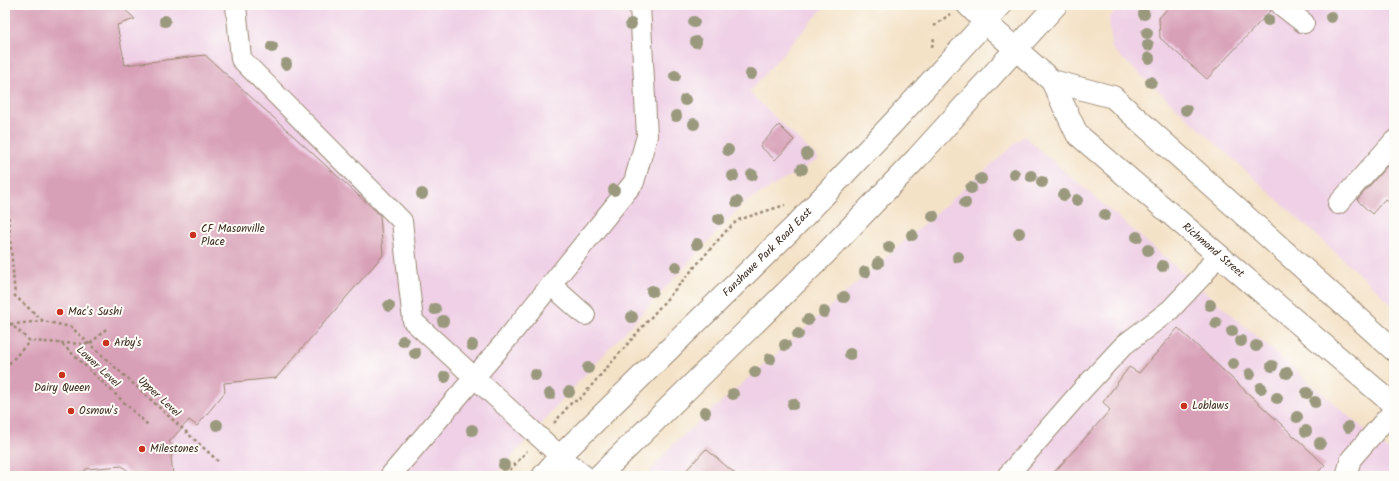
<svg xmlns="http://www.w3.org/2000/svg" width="1399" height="481" viewBox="0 0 1399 481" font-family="Kalam,sans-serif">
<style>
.built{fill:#efd0e6}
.building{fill:#d8a0b7}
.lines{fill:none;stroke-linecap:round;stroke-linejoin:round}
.minor-casing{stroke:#988672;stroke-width:22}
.major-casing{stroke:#988672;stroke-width:24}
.path{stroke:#988672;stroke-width:2.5;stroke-dasharray:3 3;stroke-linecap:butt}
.minor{stroke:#fff;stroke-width:20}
.major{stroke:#fff;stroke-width:22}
.tree{fill:#9a997e}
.poi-dot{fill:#c8321e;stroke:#fdfcf7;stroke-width:1.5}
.labels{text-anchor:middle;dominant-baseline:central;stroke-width:4;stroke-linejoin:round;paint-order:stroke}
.poi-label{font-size:11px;fill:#3b2a1e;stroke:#fdfcf7;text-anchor:start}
.street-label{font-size:11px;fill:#3b2a1e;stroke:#fdfcf7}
</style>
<rect width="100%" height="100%" fill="#fdfcf7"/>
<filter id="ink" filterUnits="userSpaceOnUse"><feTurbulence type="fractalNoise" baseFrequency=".025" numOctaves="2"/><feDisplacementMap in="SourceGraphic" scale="8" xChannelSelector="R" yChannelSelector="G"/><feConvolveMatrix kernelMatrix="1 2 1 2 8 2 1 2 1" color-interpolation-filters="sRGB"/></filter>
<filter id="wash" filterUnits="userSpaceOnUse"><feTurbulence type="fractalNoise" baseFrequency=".012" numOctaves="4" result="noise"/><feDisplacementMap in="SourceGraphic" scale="16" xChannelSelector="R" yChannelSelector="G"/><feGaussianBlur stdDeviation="0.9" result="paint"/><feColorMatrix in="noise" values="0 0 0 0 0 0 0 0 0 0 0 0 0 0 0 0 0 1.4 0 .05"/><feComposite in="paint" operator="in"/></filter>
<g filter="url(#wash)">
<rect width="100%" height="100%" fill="#f4e2c7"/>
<path class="built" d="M 5,5 L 826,5 L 749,92 L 819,159 L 744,203 L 561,401 L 495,476 L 5,476 Z
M 1120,5 L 1394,5 L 1394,306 L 1112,49 L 1109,19 Z
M 1024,136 L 1394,455 L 1394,476 L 647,476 L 670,447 Z"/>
<g id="blocks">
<path class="building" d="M 5,5 L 120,5 L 135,19 L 117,25 L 125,65 L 205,55 L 380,215 L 383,255 L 276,378 L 224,383 L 225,392 L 197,426 L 189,420 L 169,442 L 177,449 L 171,456 L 173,476 L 134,476 L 122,466 L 86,469 L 80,476 L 5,476 Z
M 1171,5 L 1265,5 L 1271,10 L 1207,79 L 1160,38 L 1159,18 Z
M 779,125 L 794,140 L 775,160 L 760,146 Z
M 1394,158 L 1394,207 L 1385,199 L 1372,214 L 1357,200 Z
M 1178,328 L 1325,465 L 1314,476 L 1051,476 L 1110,410 L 1103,402 L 1129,367 L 1139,373 Z
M 706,449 L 738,476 L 681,476 Z"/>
</g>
</g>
<g filter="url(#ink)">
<use href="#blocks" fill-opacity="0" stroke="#988672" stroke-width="1"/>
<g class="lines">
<g class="minor-casing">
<path id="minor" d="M 236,5 L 241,59 L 402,221 L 413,321 L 560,456 L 585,476
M 1281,5 L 1304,23
M 1338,204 L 1394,141
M 551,285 L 585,315
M 390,476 L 503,344 L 634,182 L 647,136 L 640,5
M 1007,476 L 1083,389 L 1124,345 L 1170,310 L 1203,275 L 1218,254
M 1346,476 L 1351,459 L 1394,410"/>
</g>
<g class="major-casing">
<g id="major">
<path id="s1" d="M 968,5 L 985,22 L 1052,81 L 1077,134 L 1394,405"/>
<path d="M 1052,81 L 1113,97 L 1394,350"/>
<path id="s2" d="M 543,476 L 560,456 L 794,227 L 892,124 L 1001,5"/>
<path d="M 599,476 L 824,255 L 917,158 L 1056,5"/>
</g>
</g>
<path class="path" d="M 934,26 L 950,14
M 932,47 L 934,38
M 5,175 L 15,296 L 43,321 L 71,327 L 218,461
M 5,319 L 30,341 L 61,343 L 148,425
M 5,325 L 42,321
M 61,343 L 90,344 L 106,329
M 5,368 L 30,341
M 554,423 L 573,401 L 578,401 L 726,231 L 738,220 L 785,205
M 509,476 L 510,470 L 527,451"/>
<use href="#minor" class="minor"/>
<use href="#major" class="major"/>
</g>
<g class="tree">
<circle cx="1144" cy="14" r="6"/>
<circle cx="1331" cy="17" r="6"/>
<circle cx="1268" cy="20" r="6"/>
<circle cx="165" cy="21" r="6"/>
<circle cx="694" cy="22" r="6"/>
<circle cx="631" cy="24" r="6"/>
<circle cx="1147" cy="33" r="6"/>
<circle cx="696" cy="42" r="6"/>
<circle cx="1148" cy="45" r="6"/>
<circle cx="272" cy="47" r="6"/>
<circle cx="1149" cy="58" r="6"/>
<circle cx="286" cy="64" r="6"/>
<circle cx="751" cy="74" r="6"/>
<circle cx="675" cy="76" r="6"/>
<circle cx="1151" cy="82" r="6"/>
<circle cx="685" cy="100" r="6"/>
<circle cx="1186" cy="110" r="6"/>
<circle cx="676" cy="116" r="6"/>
<circle cx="694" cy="124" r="6"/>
<circle cx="728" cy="150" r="6"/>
<circle cx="807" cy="154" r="6"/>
<circle cx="802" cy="169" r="6"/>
<circle cx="1014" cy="174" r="6"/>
<circle cx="752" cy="175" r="6"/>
<circle cx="733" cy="176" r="6"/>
<circle cx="1031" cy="176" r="6"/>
<circle cx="981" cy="179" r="6"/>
<circle cx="1042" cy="182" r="6"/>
<circle cx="971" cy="188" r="6"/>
<circle cx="614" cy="190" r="6"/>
<circle cx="422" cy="194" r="6"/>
<circle cx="1064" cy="195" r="6"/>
<circle cx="1077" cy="200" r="6"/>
<circle cx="737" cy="202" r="6"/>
<circle cx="965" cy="203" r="6"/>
<circle cx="1105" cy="215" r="6"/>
<circle cx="933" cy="216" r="6"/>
<circle cx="719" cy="219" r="6"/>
<circle cx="1019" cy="233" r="6"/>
<circle cx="912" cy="235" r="6"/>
<circle cx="1137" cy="237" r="6"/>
<circle cx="697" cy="244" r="6"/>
<circle cx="889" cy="247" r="6"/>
<circle cx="1148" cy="250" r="6"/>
<circle cx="958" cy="257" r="6"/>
<circle cx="878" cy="263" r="6"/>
<circle cx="1162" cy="266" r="6"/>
<circle cx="676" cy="267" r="6"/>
<circle cx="865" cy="272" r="6"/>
<circle cx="652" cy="291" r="6"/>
<circle cx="844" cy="297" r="6"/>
<circle cx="1210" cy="305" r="6"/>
<circle cx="389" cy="306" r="6"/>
<circle cx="435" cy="309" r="6"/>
<circle cx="824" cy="312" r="6"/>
<circle cx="632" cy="317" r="6"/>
<circle cx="808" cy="320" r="6"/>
<circle cx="443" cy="321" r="6"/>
<circle cx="1216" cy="323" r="6"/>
<circle cx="1232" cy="331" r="6"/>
<circle cx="798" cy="334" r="6"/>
<circle cx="403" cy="341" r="6"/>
<circle cx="1241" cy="341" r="6"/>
<circle cx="472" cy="345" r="6"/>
<circle cx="785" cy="345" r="6"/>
<circle cx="1256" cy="346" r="6"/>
<circle cx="415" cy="353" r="6"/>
<circle cx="850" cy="354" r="6"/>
<circle cx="770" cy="359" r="6"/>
<circle cx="1233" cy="364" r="6"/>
<circle cx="1272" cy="366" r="6"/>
<circle cx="588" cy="368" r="6"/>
<circle cx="755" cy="372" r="6"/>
<circle cx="1287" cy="373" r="6"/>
<circle cx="1250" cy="374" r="6"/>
<circle cx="535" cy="375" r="6"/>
<circle cx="445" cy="377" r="6"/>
<circle cx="1261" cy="388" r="6"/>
<circle cx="569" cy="392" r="6"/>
<circle cx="1307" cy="393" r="6"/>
<circle cx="550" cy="394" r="6"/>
<circle cx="733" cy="394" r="6"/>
<circle cx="1277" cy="398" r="6"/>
<circle cx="1315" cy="402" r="6"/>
<circle cx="793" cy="404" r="6"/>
<circle cx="705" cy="412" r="6"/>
<circle cx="1297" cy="417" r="6"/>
<circle cx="217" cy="425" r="6"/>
<circle cx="1348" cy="427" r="6"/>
<circle cx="472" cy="430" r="6"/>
<circle cx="1306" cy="431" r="6"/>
<circle cx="1320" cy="443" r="6"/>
<circle cx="504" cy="465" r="6"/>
</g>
</g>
<g class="poi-dot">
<circle cx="193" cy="235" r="4"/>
<circle cx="60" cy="312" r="4"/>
<circle cx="106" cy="343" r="4"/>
<circle cx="62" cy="375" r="4"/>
<circle cx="1184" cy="406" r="4"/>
<circle cx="71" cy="411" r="4"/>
<circle cx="142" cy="449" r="4"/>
</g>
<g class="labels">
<g class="poi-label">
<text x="201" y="229">CF Masonville<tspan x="201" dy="13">Place</tspan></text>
<text x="68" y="312">Mac's Sushi</text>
<text x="114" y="343">Arby's</text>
<text x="62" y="388" text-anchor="middle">Dairy Queen</text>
<text x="1192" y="406">Loblaws</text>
<text x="79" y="411">Osmow's</text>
<text x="150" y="449">Milestones</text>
</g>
<g class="street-label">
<text stroke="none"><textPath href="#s1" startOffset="351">Richmond Street</textPath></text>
<text stroke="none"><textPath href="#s2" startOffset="317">Fanshawe Park Road East</textPath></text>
<text transform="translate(98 367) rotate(43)">Lower Level</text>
<text transform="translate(159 397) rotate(43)">Upper Level</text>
</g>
</g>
<rect width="1399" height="481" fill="none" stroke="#fdfcf7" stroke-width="20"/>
</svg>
